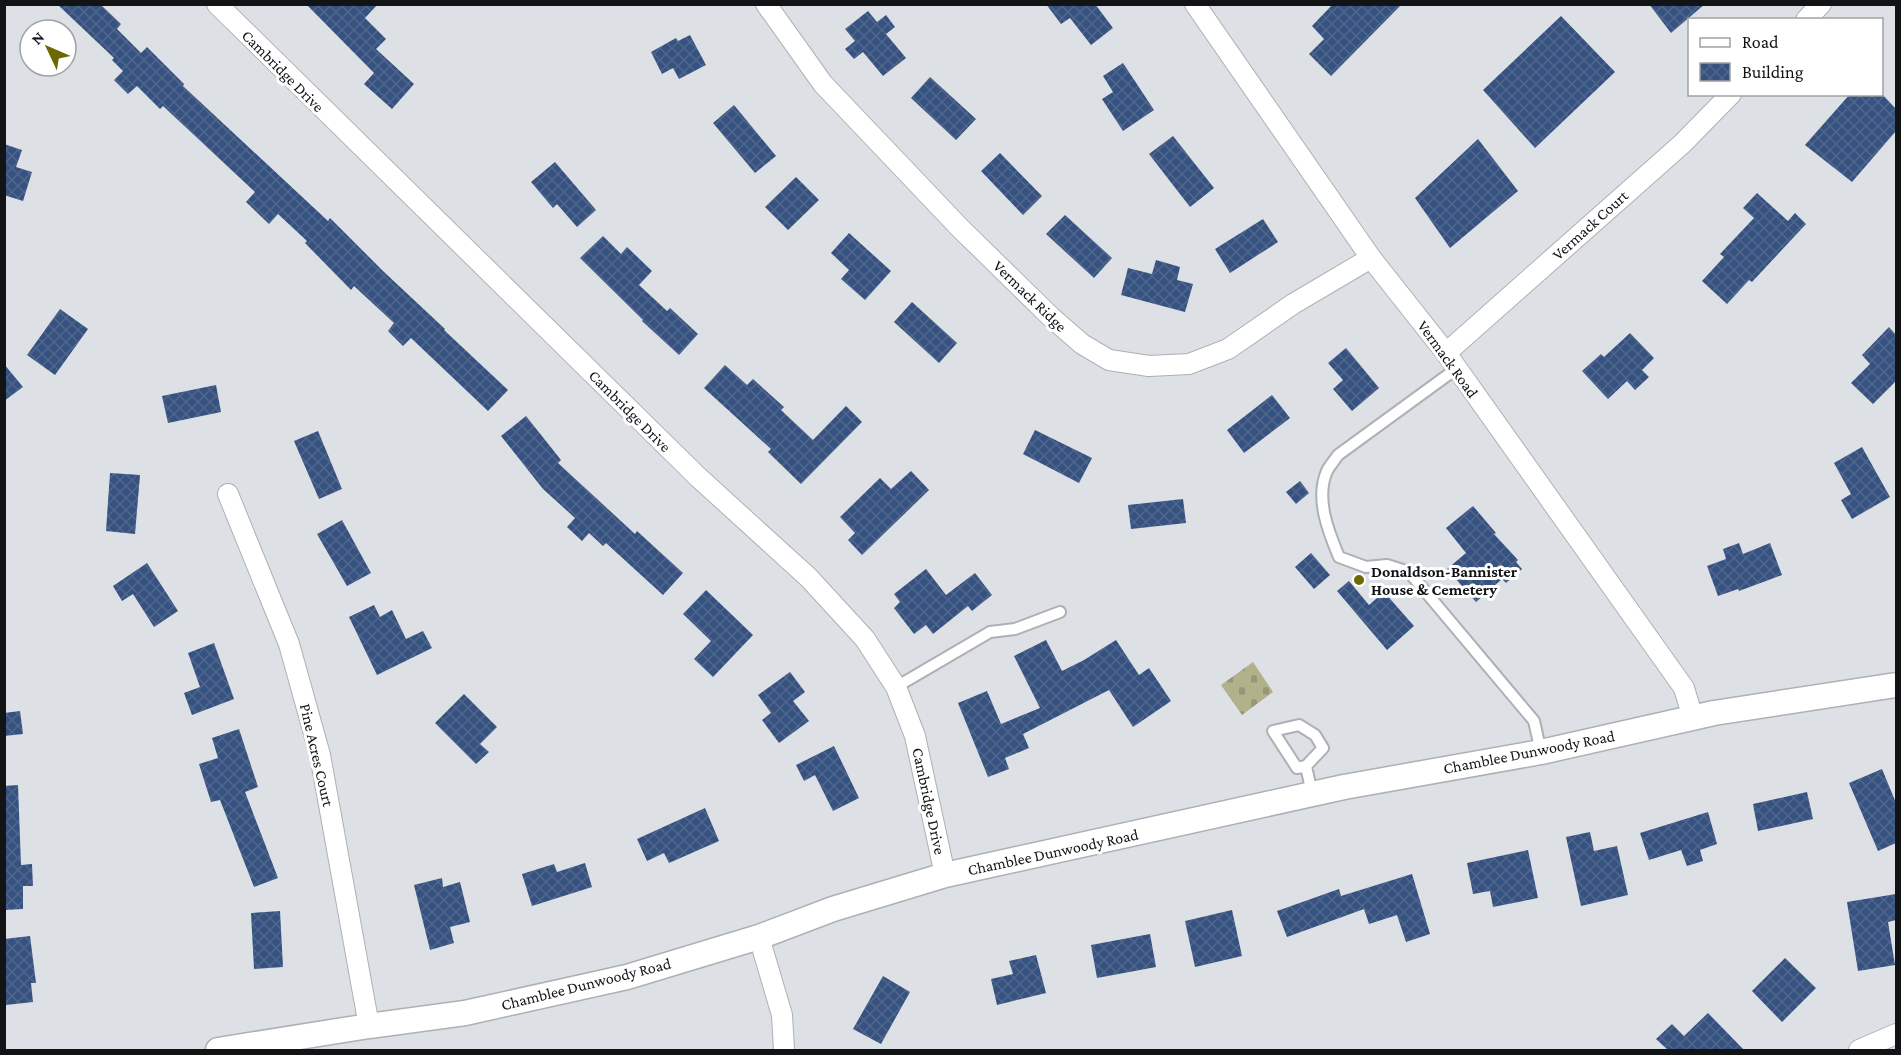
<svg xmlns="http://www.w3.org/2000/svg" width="1901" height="1055" viewBox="0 0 1901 1055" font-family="'Crimson Pro',serif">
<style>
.cemetery{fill:url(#cemetery-stones)}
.building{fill:url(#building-cross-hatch)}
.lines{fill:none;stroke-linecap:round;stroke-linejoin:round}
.service-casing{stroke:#adb0b5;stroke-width:14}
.minor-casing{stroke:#adb0b5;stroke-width:22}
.tertiary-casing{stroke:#adb0b5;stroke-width:27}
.service{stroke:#fff;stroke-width:10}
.minor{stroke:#fff;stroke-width:20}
.tertiary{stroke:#fff;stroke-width:24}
.poi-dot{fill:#6d6902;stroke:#fff;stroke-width:2}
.labels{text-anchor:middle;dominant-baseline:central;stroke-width:6;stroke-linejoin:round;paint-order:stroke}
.street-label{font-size:16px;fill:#121315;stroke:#fff}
.poi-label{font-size:16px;font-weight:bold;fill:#121315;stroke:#fff;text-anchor:start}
</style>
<defs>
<pattern id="cemetery-stones" width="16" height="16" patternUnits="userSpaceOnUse" patternTransform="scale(1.5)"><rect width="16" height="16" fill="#b1b18c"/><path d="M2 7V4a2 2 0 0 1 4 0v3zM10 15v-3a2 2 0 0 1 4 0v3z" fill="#979778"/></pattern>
<pattern id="building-cross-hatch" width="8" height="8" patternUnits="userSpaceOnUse" patternTransform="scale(1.5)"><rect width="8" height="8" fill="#365280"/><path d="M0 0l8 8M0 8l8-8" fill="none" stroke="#50668b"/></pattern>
</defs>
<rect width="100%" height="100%" fill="#dde0e5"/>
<path class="cemetery" d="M 1253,662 L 1273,692 L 1242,715 L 1221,685 Z"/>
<path class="building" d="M 57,4 L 100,4 L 121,24 L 117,29 L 141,53 L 147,47 L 184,84 L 183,86 L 328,221 L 330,218 L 383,271 L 445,329 L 444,330 L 508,390 L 488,411 L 411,338 L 403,346 L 388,331 L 394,323 L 354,286 L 351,290 L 305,243 L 307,241 L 278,214 L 269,224 L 246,202 L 255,192 L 163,106 L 160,109 L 137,86 L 128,94 L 114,80 L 123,71 L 112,60 L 114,58 Z
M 306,4 L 378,4 L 365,18 L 386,39 L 376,49 L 414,84 L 392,109 L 364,84 L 374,73 Z
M 1046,4 L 1095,4 L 1113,28 L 1091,45 L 1070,18 L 1061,24 Z
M 1333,4 L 1402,4 L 1331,76 L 1309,54 L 1324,39 L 1312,26 Z
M 1649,4 L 1705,4 L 1671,33 Z
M 868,11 L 877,22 L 886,15 L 895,27 L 886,34 L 906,58 L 883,76 L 863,52 L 854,59 L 845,49 L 855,41 L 845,29 Z
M 1561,16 L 1615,72 L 1535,148 L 1483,90 Z
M 690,35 L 706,65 L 679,79 L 673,68 L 662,74 L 651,52 L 676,38 L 678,41 Z
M 1123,63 L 1154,110 L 1123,131 L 1102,99 L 1113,92 L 1103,76 Z
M 930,77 L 976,119 L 956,140 L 911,98 Z
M 1850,94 L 1882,94 L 1896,109 L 1896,131 L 1852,182 L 1805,145 Z
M 734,105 L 776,156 L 755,173 L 713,123 Z
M 1173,136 L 1214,188 L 1190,207 L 1149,154 Z
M 1478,139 L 1518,191 L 1450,248 L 1415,198 Z
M 4,144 L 22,150 L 16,167 L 32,172 L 23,201 L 4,195 Z
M 1000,153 L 1042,196 L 1023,215 L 981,171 Z
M 555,162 L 596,210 L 577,227 L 557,204 L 553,208 L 531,182 Z
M 796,177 L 819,200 L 788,230 L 765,207 Z
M 1757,193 L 1788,221 L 1795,213 L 1806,224 L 1752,282 L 1749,280 L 1727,304 L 1702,281 L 1724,257 L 1720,254 L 1754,218 L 1743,208 Z
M 1065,215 L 1112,258 L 1094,278 L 1046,234 Z
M 1263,219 L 1278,242 L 1230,273 L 1215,249 Z
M 849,233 L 891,271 L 865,300 L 841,279 L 849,270 L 831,253 Z
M 603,236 L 621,254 L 627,247 L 652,271 L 639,285 L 667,311 L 670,308 L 698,334 L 679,355 L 642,321 L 643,320 L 580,258 Z
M 1156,260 L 1180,267 L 1177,280 L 1193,284 L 1185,312 L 1121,295 L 1128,268 L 1152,274 Z
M 912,302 L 957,343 L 939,363 L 894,322 Z
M 60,309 L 88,329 L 55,375 L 27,355 Z
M 1889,327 L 1896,335 L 1896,381 L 1873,404 L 1851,383 L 1870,364 L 1862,355 Z
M 1630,333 L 1654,358 L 1642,370 L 1649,377 L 1635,390 L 1627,381 L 1608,399 L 1582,371 L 1601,354 L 1604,357 Z
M 1346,348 L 1379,388 L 1352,411 L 1333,389 L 1343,380 L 1328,363 Z
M 4,364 L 23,387 L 4,401 Z
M 725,365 L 747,385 L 753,379 L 784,407 L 781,410 L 813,440 L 846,406 L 862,422 L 801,484 L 768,452 L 771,449 L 704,388 Z
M 216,385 L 221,412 L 168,423 L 162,396 Z
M 1272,395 L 1290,418 L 1244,453 L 1227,430 Z
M 526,416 L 561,460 L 558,463 L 635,534 L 637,531 L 683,573 L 663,595 L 606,543 L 603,546 L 589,533 L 582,541 L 567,527 L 575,518 L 543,489 L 501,436 Z
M 1035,430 L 1092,458 L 1079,483 L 1023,454 Z
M 318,431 L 342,489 L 319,499 L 294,441 Z
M 1862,447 L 1890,497 L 1852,519 L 1841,500 L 1851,494 L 1834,463 Z
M 911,471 L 929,490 L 862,555 L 848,540 L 855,533 L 840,517 L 880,478 L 891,489 Z
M 110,473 L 140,475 L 135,534 L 106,531 Z
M 1300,481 L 1309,493 L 1296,504 L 1286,492 Z
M 1183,499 L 1186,523 L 1131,529 L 1128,505 Z
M 1473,506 L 1496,533 L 1494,534 L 1518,560 L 1516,562 L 1522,569 L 1506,583 L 1502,579 L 1476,602 L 1447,569 L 1466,553 L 1446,528 Z
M 342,520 L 371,573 L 347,586 L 317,534 Z
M 1739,543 L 1743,554 L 1770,543 L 1782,575 L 1739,591 L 1738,589 L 1718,596 L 1707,566 L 1726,559 L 1723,549 Z
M 1311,553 L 1330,575 L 1314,589 L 1295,567 Z
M 147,563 L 178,611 L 154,627 L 133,594 L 122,601 L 113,586 Z
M 926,569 L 946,595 L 975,573 L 992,595 L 972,611 L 968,606 L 933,634 L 926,625 L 914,634 L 894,608 L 900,602 L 894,594 Z
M 1349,581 L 1369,605 L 1384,592 L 1414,626 L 1387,650 L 1337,591 Z
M 706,590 L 753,635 L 713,677 L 694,659 L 711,641 L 683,614 Z
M 374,605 L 380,617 L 392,610 L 406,639 L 423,631 L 432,648 L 377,675 L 349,617 Z
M 1046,640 L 1062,671 L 1084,660 L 1116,640 L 1139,675 L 1149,668 L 1171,701 L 1133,727 L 1109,690 L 1023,734 L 1029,748 L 1005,758 L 1009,769 L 988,777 L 958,703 L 987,691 L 1001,724 L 1040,708 L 1014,656 Z
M 214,643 L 234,699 L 192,715 L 184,693 L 200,687 L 188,653 Z
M 790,672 L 805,692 L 793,701 L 809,721 L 779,743 L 762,720 L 771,713 L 758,695 Z
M 464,694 L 497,727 L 480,744 L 489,752 L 476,764 L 435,723 Z
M 20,711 L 23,734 L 4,736 L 4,713 Z
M 239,729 L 258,787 L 245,792 L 278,878 L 254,887 L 220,800 L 211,802 L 199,764 L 218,758 L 212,738 Z
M 834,746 L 859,798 L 833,811 L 815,775 L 804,781 L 796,765 Z
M 1882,769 L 1896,803 L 1896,843 L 1878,851 L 1849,783 Z
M 18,785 L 21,865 L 32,864 L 33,886 L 23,886 L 23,909 L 4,910 L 4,786 Z
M 1807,792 L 1813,819 L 1758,831 L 1753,804 Z
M 705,808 L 719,841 L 669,863 L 664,853 L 647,861 L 637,839 Z
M 1708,812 L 1717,844 L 1700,850 L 1703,861 L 1687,866 L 1681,850 L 1649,860 L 1640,833 Z
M 1590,832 L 1594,851 L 1617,846 L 1628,895 L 1581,906 L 1566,837 Z
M 1528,850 L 1538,898 L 1493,907 L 1490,891 L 1473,894 L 1467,863 Z
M 585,863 L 592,887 L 532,906 L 522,874 L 554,864 L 557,872 Z
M 1412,874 L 1430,934 L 1406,942 L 1397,915 L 1369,924 L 1364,909 L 1287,937 L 1277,911 L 1339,889 L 1341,896 Z
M 442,878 L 443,887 L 460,882 L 470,922 L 450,927 L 454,943 L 430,950 L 414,885 Z
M 1896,894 L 1896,920 L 1888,922 L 1895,965 L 1858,971 L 1847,902 Z
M 1232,910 L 1242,956 L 1195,967 L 1185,921 Z
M 280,911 L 283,967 L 254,969 L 251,913 Z
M 1150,934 L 1156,967 L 1097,978 L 1091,945 Z
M 30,936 L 36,983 L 31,983 L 33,1002 L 6,1005 L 4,939 Z
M 1036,955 L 1046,993 L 997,1005 L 991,979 L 1013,974 L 1009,961 Z
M 1785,958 L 1816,988 L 1782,1022 L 1752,991 Z
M 883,976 L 910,992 L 881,1044 L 853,1029 Z
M 1708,1013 L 1744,1050 L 1668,1050 L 1656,1039 L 1672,1024 L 1684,1036 Z"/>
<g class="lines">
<g class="service-casing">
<path id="service" d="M 1456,369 L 1338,455 C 1335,460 1330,465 1327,471 C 1315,498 1328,531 1339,557 L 1366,567 L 1387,565 L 1409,572 L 1534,721 L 1541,752
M 896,687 L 990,632 L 1015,629 L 1060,612
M 1306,766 L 1297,768 L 1273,731 L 1299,725 L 1315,735 L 1323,748 L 1306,766 L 1312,794"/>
</g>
<g class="minor-casing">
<path id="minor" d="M 217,4 L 698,477 L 809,578 L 865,639 L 896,687 L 915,736 L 945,875
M 766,4 L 823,84 L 960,228 L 1051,317 L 1082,344 L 1109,360 L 1149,366 L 1189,364 L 1228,349 L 1293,304 L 1371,258
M 1195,4 L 1371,258 L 1446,353 L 1684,688 L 1693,718
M 1806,20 L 1821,4
M 1446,353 L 1682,144 L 1731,94
M 228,494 L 289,644 L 320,755 L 369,1026
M 759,937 L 782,1015 L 784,1050
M 1859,1050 L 1896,1034"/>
</g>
<g class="tertiary-casing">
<path id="tertiary" d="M 218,1050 L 369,1026 L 465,1013 L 627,977 L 759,937 L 833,909 L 945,875 L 1344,787 L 1541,752 L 1714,713 L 1896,685"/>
</g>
<use href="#service" class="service"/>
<use href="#minor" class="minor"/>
<use href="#tertiary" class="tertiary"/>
</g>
<circle class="poi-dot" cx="1359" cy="580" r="6"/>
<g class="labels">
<g class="street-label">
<text transform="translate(283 71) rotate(45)">Cambridge Drive</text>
<text transform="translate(1590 225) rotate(-42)">Vermack Court</text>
<text transform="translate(1030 296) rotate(44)">Vermack Ridge</text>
<text transform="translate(1448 359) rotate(54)">Vermack Road</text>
<text transform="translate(630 411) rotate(45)">Cambridge Drive</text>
<text transform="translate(1529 752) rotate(-11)">Chamblee Dunwoody Road</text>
<text transform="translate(317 755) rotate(77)">Pine Acres Court</text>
<text transform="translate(929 801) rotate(78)">Cambridge Drive</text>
<text transform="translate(1053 852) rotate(-12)">Chamblee Dunwoody Road</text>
<text transform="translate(586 984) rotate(-14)">Chamblee Dunwoody Road</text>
</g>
<g class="poi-label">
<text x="1371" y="571">Donaldson-Bannister<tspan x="1371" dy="18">House &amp; Cemetery</tspan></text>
</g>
</g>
<rect width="1901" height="1055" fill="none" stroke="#121315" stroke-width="12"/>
<rect x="1688" y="18" width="195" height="78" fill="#ffffff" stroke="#a0a1a1" stroke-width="1.5"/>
<rect x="1700" y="38" width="30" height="9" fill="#ffffff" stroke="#a0a1a1" stroke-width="1.5"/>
<text x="1742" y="48" font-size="18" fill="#121315">Road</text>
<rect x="1700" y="63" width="30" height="18" fill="url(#building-cross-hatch)" stroke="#a0a1a1" stroke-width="1.5"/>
<text x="1742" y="78" font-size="18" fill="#121315">Building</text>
<g transform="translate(48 48) rotate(314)"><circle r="28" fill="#ffffff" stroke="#a0a1a1" stroke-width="1.5"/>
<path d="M0-4.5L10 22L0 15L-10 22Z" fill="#6d6902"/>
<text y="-9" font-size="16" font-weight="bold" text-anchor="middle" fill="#121315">N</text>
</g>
</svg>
